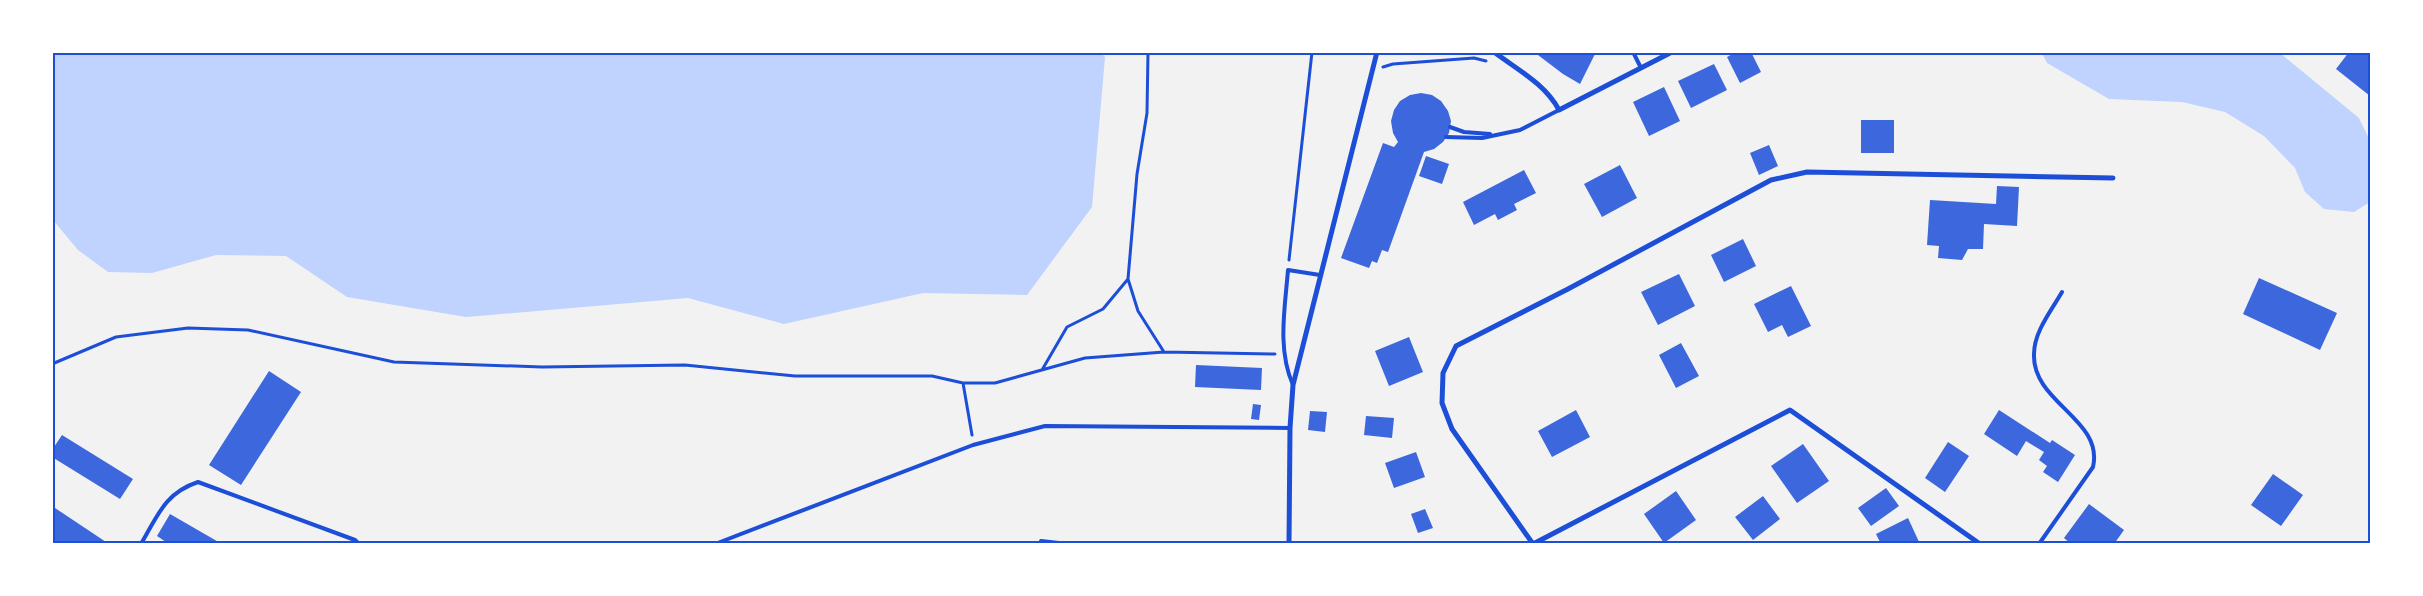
<svg xmlns="http://www.w3.org/2000/svg" width="2423" height="596" viewBox="0 0 2423 596" font-family="'Noto Serif',serif">
<style>
.water{fill:#bfd3fe}
.building{fill:#3d67dc}
.lines{fill:none;stroke-linecap:round;stroke-linejoin:round}
.path{stroke:#1d4ed8;stroke-width:3}
.service{stroke:#1d4ed8;stroke-width:4}
.minor{stroke:#1d4ed8;stroke-width:5}
.neatline{fill:none;stroke:#1d4ed8;stroke-width:2}
</style>
<rect width="100%" height="100%" fill="#f2f2f2"/>
<path class="water" d="M 1101,53 L 1105,57 L 1092,207 L 1027,295 L 923,293 L 784,324 L 688,298 L 466,317 L 347,297 L 286,256 L 216,255 L 152,273 L 108,272 L 78,250 L 53,220 L 53,53 Z
M 2042,53 L 2280,53 L 2359,118 L 2370,141 L 2370,202 L 2354,212 L 2324,209 L 2305,192 L 2295,168 L 2264,136 L 2225,112 L 2182,102 L 2109,99 L 2047,63 Z"/>
<path class="building" d="M 1534,52 L 1596,52 L 1580,84 L 1563,74 Z
M 1736,52 L 1751,52 L 1761,72 L 1740,83 L 1727,57 Z
M 2349,52 L 2370,52 L 2370,96 L 2336,69 Z
M 1714,64 L 1727,90 L 1691,108 L 1678,81 Z
M 1664,87 L 1680,121 L 1649,136 L 1633,102 Z
M 1421,93 L 1432,95 L 1441,101 L 1448,111 L 1451,121 L 1449,133 L 1443,142 L 1434,149 L 1424,152 L 1388,252 L 1382,250 L 1377,263 L 1372,261 L 1369,268 L 1341,258 L 1383,143 L 1394,147 L 1398,142 L 1393,133 L 1391,121 L 1394,110 L 1400,101 L 1410,95 Z
M 1861,120 L 1894,120 L 1894,153 L 1861,153 Z
M 1769,145 L 1778,166 L 1759,175 L 1750,153 Z
M 1426,156 L 1449,164 L 1442,184 L 1419,176 Z
M 1620,165 L 1637,198 L 1602,217 L 1584,184 Z
M 1524,170 L 1536,193 L 1514,204 L 1517,210 L 1498,220 L 1495,214 L 1474,225 L 1463,202 Z
M 1997,186 L 2019,187 L 2017,226 L 1984,224 L 1983,249 L 1968,249 L 1962,260 L 1938,258 L 1939,246 L 1927,245 L 1930,200 L 1996,204 Z
M 1743,239 L 1756,266 L 1724,282 L 1711,255 Z
M 1679,274 L 1695,306 L 1658,325 L 1641,292 Z
M 2259,278 L 2337,313 L 2320,350 L 2243,314 Z
M 1791,286 L 1811,326 L 1788,337 L 1782,325 L 1768,332 L 1754,304 Z
M 1409,337 L 1423,372 L 1389,386 L 1375,351 Z
M 1681,343 L 1699,376 L 1676,388 L 1659,355 Z
M 1196,365 L 1262,368 L 1261,390 L 1195,387 Z
M 269,371 L 301,392 L 241,485 L 209,465 Z
M 1253,404 L 1261,405 L 1259,420 L 1251,419 Z
M 1576,410 L 1590,437 L 1552,457 L 1538,431 Z
M 1999,410 L 2050,443 L 2052,440 L 2075,455 L 2058,482 L 2043,472 L 2047,466 L 2039,460 L 2044,452 L 2026,441 L 2017,456 L 1984,434 Z
M 1310,411 L 1327,412 L 1325,432 L 1308,430 Z
M 1366,416 L 1394,418 L 1392,438 L 1364,435 Z
M 62,435 L 133,479 L 120,499 L 52,457 L 52,450 Z
M 1948,442 L 1969,456 L 1945,492 L 1925,478 Z
M 1803,444 L 1829,481 L 1797,503 L 1771,466 Z
M 1416,452 L 1425,477 L 1394,488 L 1385,463 Z
M 2273,474 L 2303,495 L 2281,526 L 2251,505 Z
M 1886,488 L 1899,506 L 1871,526 L 1858,508 Z
M 1676,491 L 1696,520 L 1664,543 L 1644,514 Z
M 1763,496 L 1780,519 L 1753,540 L 1735,517 Z
M 2089,504 L 2124,530 L 2114,544 L 2071,544 L 2064,538 Z
M 52,506 L 109,544 L 52,544 Z
M 1425,509 L 1433,528 L 1418,533 L 1411,514 Z
M 170,514 L 222,544 L 169,544 L 157,536 Z
M 1908,518 L 1920,544 L 1881,544 L 1876,534 Z"/>
<g class="lines">
<path class="path" d="M 1148,52 L 1147,113 L 1137,174 L 1128,279 L 1138,311 L 1164,352
M 1383,67 L 1393,64 L 1474,58 L 1486,61
M 1289,260 L 1312,52
M 52,364 L 116,337 L 188,328 L 248,330 L 394,362 L 542,367 L 685,365 L 795,376 L 932,376 L 963,383 L 995,383 L 1085,358 L 1164,352 L 1275,354
M 1042,370 L 1067,327 L 1103,309 L 1128,279
M 963,383 L 972,435"/>
<path class="service" d="M 1633,52 L 1641,68
M 1450,127 L 1464,132 L 1490,134
M 1446,137 L 1482,138 L 1520,130 L 1559,110
M 1293,385 C 1277,349 1285,308 1288,270 L 1320,275
M 1041,541 L 1068,544
M 141,544 C 158,515 165,493 198,482 L 355,540 L 359,544
M 715,544 L 973,445 L 1045,426 L 1290,428
M 2039,544 L 2093,467 C 2104,419 2032,403 2034,354 C 2034,332 2051,311 2062,292"/>
<path class="minor" d="M 1494,52 C 1518,70 1545,84 1559,110 L 1672,52
M 1289,544 L 1290,428 L 1293,385 L 1377,52
M 1533,544 L 1452,429 L 1442,403 L 1443,373 L 1456,346 L 1568,289 L 1771,180 L 1807,172 L 2113,178
M 1533,544 L 1790,410 L 1980,544"/>
</g>
<rect width="2423" height="596" fill="none" stroke="#ffffff" stroke-width="108"/>
<rect x="54" y="54" width="2315" height="488" class="neatline"/>
</svg>
